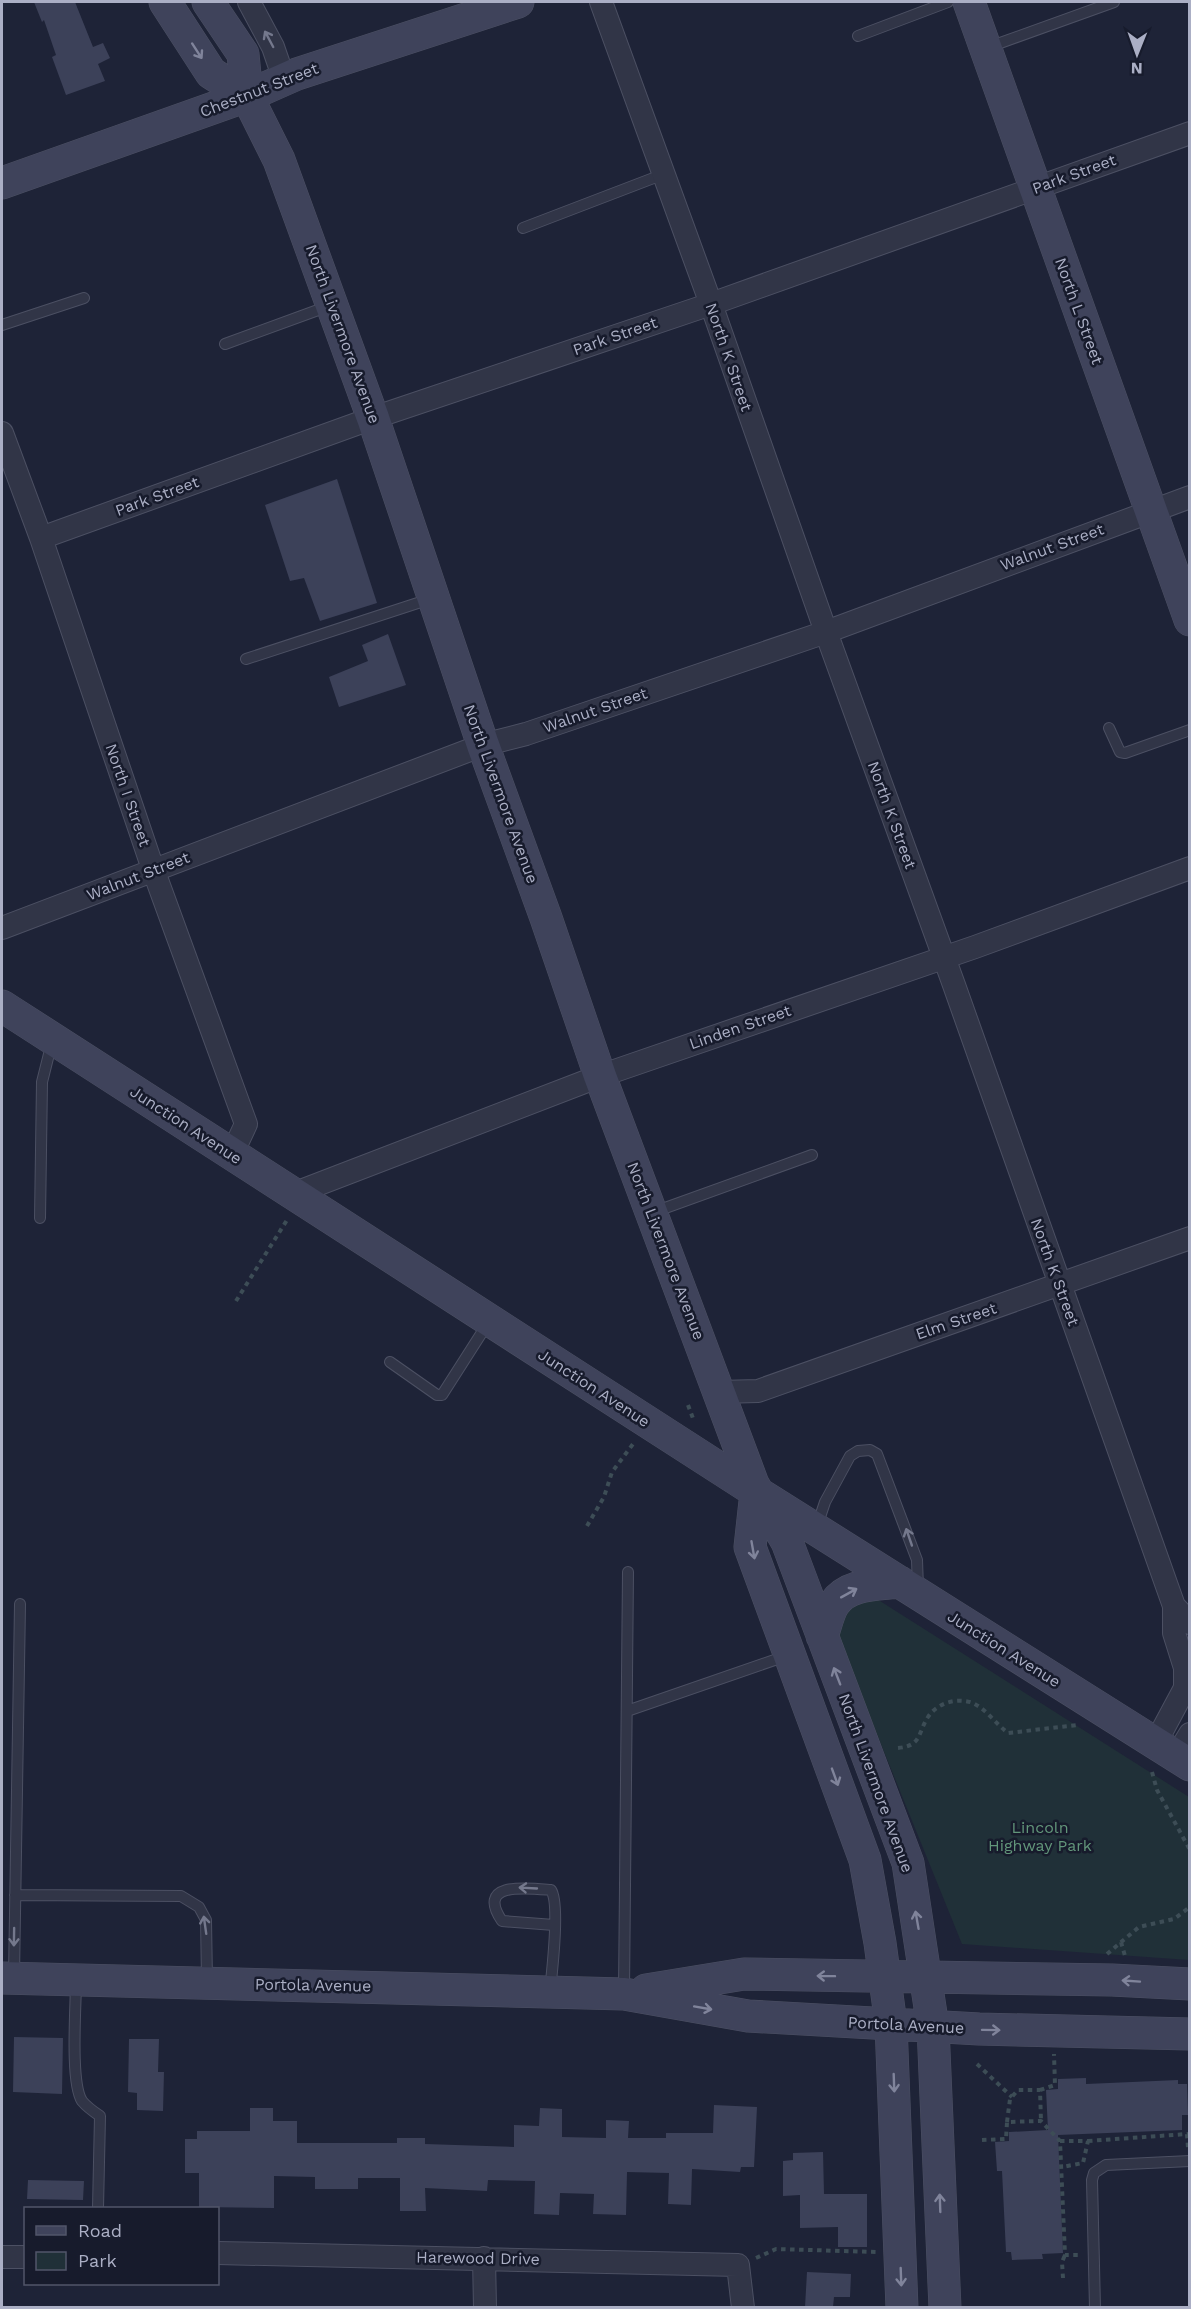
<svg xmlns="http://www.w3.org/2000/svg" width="1191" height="2309" viewBox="0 0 1191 2309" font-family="'Work Sans',sans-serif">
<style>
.green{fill:#203038}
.building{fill:#3c4159}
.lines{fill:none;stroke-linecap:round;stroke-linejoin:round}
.lane-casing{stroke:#4c5063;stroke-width:12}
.street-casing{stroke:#4c5063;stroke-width:24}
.secondary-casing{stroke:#4c5063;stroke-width:33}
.path{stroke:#3d4d56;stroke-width:4;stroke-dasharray:4.5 4.5;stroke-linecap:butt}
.lane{stroke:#313547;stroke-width:10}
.street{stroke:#313547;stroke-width:22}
.secondary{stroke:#3f435b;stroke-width:32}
.oneway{stroke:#74788c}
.oneway2{stroke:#80849b}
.labels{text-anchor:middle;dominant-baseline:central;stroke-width:5;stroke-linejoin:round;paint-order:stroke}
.street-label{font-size:16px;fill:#abafc5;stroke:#171b2c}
.park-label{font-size:16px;fill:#62967a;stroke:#171b2c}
</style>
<rect width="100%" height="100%" fill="#1e2337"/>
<path class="green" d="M 850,1582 L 1189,1797 L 1189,1960 L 962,1944 L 827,1611 Z"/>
<path class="building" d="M 34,2 L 75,2 L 93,47 L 103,43 L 110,58 L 98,64 L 105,81 L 66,95 L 52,57 L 56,55 L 44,20 L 42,22 Z
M 337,479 L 377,603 L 320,621 L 304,578 L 290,581 L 265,505 Z
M 388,634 L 406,685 L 339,707 L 329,677 L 368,661 L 362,645 Z
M 14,2037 L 63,2038 L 62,2094 L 13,2092 Z
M 129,2039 L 159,2039 L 158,2072 L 164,2072 L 163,2111 L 137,2110 L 137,2093 L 128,2092 Z
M 1086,2078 L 1086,2084 L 1178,2080 L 1178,2084 L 1187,2084 L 1188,2115 L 1182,2115 L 1182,2130 L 1058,2135 L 1063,2253 L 1042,2254 L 1043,2259 L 1012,2260 L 1011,2252 L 1006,2252 L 1002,2171 L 997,2171 L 995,2142 L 1009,2141 L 1009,2132 L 1048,2130 L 1046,2090 L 1058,2089 L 1058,2079 Z
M 714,2105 L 757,2107 L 754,2167 L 741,2167 L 740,2172 L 692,2169 L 691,2205 L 668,2204 L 669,2173 L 627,2172 L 626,2215 L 593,2214 L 594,2194 L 560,2193 L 559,2215 L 534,2214 L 535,2181 L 488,2180 L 487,2191 L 425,2188 L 426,2211 L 400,2211 L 400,2178 L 358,2178 L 358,2189 L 315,2189 L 315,2177 L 274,2176 L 274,2208 L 199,2207 L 199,2173 L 185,2173 L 185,2139 L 197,2139 L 197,2131 L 250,2131 L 250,2108 L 273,2108 L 273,2121 L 297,2121 L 297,2143 L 397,2143 L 397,2138 L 425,2138 L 425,2144 L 514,2147 L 514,2125 L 539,2126 L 540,2108 L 562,2109 L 562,2137 L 606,2138 L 606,2120 L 629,2121 L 628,2138 L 666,2138 L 666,2133 L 713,2133 Z
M 823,2152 L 824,2194 L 867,2194 L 867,2247 L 838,2247 L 838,2227 L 800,2228 L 800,2195 L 783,2196 L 783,2161 L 793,2160 L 793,2153 Z
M 28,2180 L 84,2181 L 83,2200 L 27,2199 Z
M 807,2272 L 851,2274 L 850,2297 L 834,2297 L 833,2307 L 805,2307 Z"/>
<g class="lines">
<g class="lane-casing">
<path id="lane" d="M 858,36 L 948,2
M 989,47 L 1114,2
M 523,228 L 664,174
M 2,325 L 84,298
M 225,344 L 329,306
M 246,659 L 430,599
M 1109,728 L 1120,752 L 1125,753 L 1190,730
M 654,1212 L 812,1155
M 40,1218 L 42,1082 L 52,1042
M 390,1362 L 437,1395 L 442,1395 L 488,1323
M 817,1526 L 825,1502 L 850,1456 L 858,1451 L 870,1450 L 877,1454 L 917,1560 L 918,1588
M 627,1711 L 786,1656
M 15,1895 L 181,1896 L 199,1907 L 206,1920 L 207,1980
M 14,1976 L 20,1604
M 76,1981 C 76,2006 70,2082 82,2101 C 87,2107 94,2112 100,2116 L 98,2208
M 624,1990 L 628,1572
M 550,1991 C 552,1972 560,1903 551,1890 C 528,1888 475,1881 502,1921 L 554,1925
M 1095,2308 L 1092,2180 L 1094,2173 L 1106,2165 L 1190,2161"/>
</g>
<g class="street-casing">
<path id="street" d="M 249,2 L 273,47 L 284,79
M 601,2 L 711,304 L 826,632 L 954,985 L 1174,1606 L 1190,1623
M 2,433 L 41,538 L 153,869 L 246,1124 L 232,1154
M 41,538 L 373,418 L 711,304 L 1190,133
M 2,928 L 483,745 L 526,734 L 826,632 L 1190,497
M 293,1194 L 600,1076 L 975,947 L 1190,868
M 719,1392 L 758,1391 L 1190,1238
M 1155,1744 L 1185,1688 L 1185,1668 L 1174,1633 L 1174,1606
M 1176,1757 L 1190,1734
M 218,2253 L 738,2265 L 743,2308
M 2,2257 L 26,2257
M 484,2258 L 485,2308"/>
</g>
<g class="secondary-casing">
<path id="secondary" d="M 165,2 L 211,73 L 247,96
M 208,2 L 243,54 L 247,96 L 279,160 L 373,418 L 483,745 L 546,918 L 600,1076 L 753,1484 L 787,1542 L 908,1863 L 933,2027 L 945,2308
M 969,2 L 1190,620
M 2,183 L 247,96 L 297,74 L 518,2
M 2,1006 L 747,1486 L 1190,1765
M 756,1492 L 750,1547 L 865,1860 L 880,1943 L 891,2024 L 902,2308
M 822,1636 C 826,1626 828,1613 834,1604 C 848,1583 877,1585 900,1582
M 2,1978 L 624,1994 L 748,2016 L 979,2029 L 1190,2034
M 646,1990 L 744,1974 L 1112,1980 L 1190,1984"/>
</g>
<path class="path" d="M 236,1301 L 287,1220
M 688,1405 L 694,1421
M 587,1526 L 604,1497 L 612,1472 L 633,1444
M 898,1748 C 922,1746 918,1732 928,1717 C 937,1703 957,1697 973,1703 C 987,1710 996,1724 1008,1733 L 1078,1725
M 1152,1772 L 1157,1790 L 1190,1850
M 1121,1942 L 1125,1956
M 1107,1954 L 1139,1927 L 1174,1919 L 1190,1907
M 977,2064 L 1012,2097
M 1040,2090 L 1055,2085 L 1054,2054
M 1007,2122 L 1010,2099 L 1018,2090 L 1040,2090 L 1041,2121
M 982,2140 L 1006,2139 L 1007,2122 L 1041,2121 L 1060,2141 L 1065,2255 L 1079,2255
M 1060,2141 L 1088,2141 L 1083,2163 L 1062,2167
M 1088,2141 L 1187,2134 L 1188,2148
M 756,2258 L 776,2249 L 876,2252
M 1063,2278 L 1062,2262 L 1065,2255"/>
<use href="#lane" class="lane"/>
<use href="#street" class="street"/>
<use href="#secondary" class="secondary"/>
</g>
<defs><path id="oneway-shaft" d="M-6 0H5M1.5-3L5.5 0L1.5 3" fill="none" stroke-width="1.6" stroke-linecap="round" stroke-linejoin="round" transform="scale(1.5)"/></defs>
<g class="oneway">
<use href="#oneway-shaft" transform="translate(269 39) rotate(-118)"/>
<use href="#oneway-shaft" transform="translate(909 1537) rotate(-109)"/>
<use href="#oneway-shaft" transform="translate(528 1888) rotate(-177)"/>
<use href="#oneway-shaft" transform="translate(205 1925) rotate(-98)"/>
<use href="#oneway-shaft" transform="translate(14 1937) rotate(91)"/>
</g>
<g class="oneway2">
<use href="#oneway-shaft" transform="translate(197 51) rotate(57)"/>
<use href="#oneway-shaft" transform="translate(753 1550) rotate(80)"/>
<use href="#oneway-shaft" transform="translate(849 1593) rotate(-29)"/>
<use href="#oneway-shaft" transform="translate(837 1676) rotate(-111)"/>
<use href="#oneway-shaft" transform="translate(835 1777) rotate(70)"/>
<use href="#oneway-shaft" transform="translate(917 1920) rotate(-100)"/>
<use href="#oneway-shaft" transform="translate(826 1976) rotate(-179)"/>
<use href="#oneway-shaft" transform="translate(1131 1981) rotate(-176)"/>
<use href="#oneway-shaft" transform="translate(703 2008) rotate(10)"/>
<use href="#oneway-shaft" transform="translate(991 2030) rotate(1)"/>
<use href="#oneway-shaft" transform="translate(894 2083) rotate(88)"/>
<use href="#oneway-shaft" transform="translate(940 2203) rotate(-92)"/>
<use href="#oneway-shaft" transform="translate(901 2277) rotate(88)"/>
</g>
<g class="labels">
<g class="street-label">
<text transform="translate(259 90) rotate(-21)">Chestnut Street</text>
<text transform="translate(1074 174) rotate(-20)">Park Street</text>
<text transform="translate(1079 311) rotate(70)">North L Street</text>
<text transform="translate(343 334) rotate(70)">North Livermore Avenue</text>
<text transform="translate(615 336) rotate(-19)">Park Street</text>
<text transform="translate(729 357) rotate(71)">North K Street</text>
<text transform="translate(157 496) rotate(-20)">Park Street</text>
<text transform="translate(1052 547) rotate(-20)">Walnut Street</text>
<text transform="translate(595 710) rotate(-19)">Walnut Street</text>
<text transform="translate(501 794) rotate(70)">North Livermore Avenue</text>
<text transform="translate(128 795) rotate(71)">North I Street</text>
<text transform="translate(892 815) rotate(70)">North K Street</text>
<text transform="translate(138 876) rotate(-21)">Walnut Street</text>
<text transform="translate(740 1027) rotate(-19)">Linden Street</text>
<text transform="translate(186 1125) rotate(33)">Junction Avenue</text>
<text transform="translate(666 1251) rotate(69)">North Livermore Avenue</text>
<text transform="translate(1055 1272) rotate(70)">North K Street</text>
<text transform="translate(956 1321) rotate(-19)">Elm Street</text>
<text transform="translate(594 1388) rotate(33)">Junction Avenue</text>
<text transform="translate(1004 1649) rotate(32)">Junction Avenue</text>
<text transform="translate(876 1783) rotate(70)">North Livermore Avenue</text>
<text transform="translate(313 1985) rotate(1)">Portola Avenue</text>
<text transform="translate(906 2025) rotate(3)">Portola Avenue</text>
<text transform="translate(478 2258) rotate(1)">Harewood Drive</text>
</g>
<g class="park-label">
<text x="1040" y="1827">Lincoln<tspan x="1040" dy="18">Highway Park</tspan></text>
</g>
</g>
<rect width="1191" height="2309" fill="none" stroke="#abafc5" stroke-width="6"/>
<rect x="24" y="2207" width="195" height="78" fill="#171b2c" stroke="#525669" stroke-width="1.5"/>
<rect x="36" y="2226" width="30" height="9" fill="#3f435b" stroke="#525669" stroke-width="1.5"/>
<text x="78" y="2237" font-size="18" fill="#abafc5">Road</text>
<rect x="36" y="2252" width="30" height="18" fill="#203038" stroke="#525669" stroke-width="1.5"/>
<text x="78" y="2267" font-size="18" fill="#abafc5">Park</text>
<g transform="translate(1137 54) rotate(181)" stroke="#171b2c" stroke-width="4.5" paint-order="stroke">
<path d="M0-4.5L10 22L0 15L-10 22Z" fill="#abafc5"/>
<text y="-9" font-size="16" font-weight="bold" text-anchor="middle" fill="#abafc5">N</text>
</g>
</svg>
